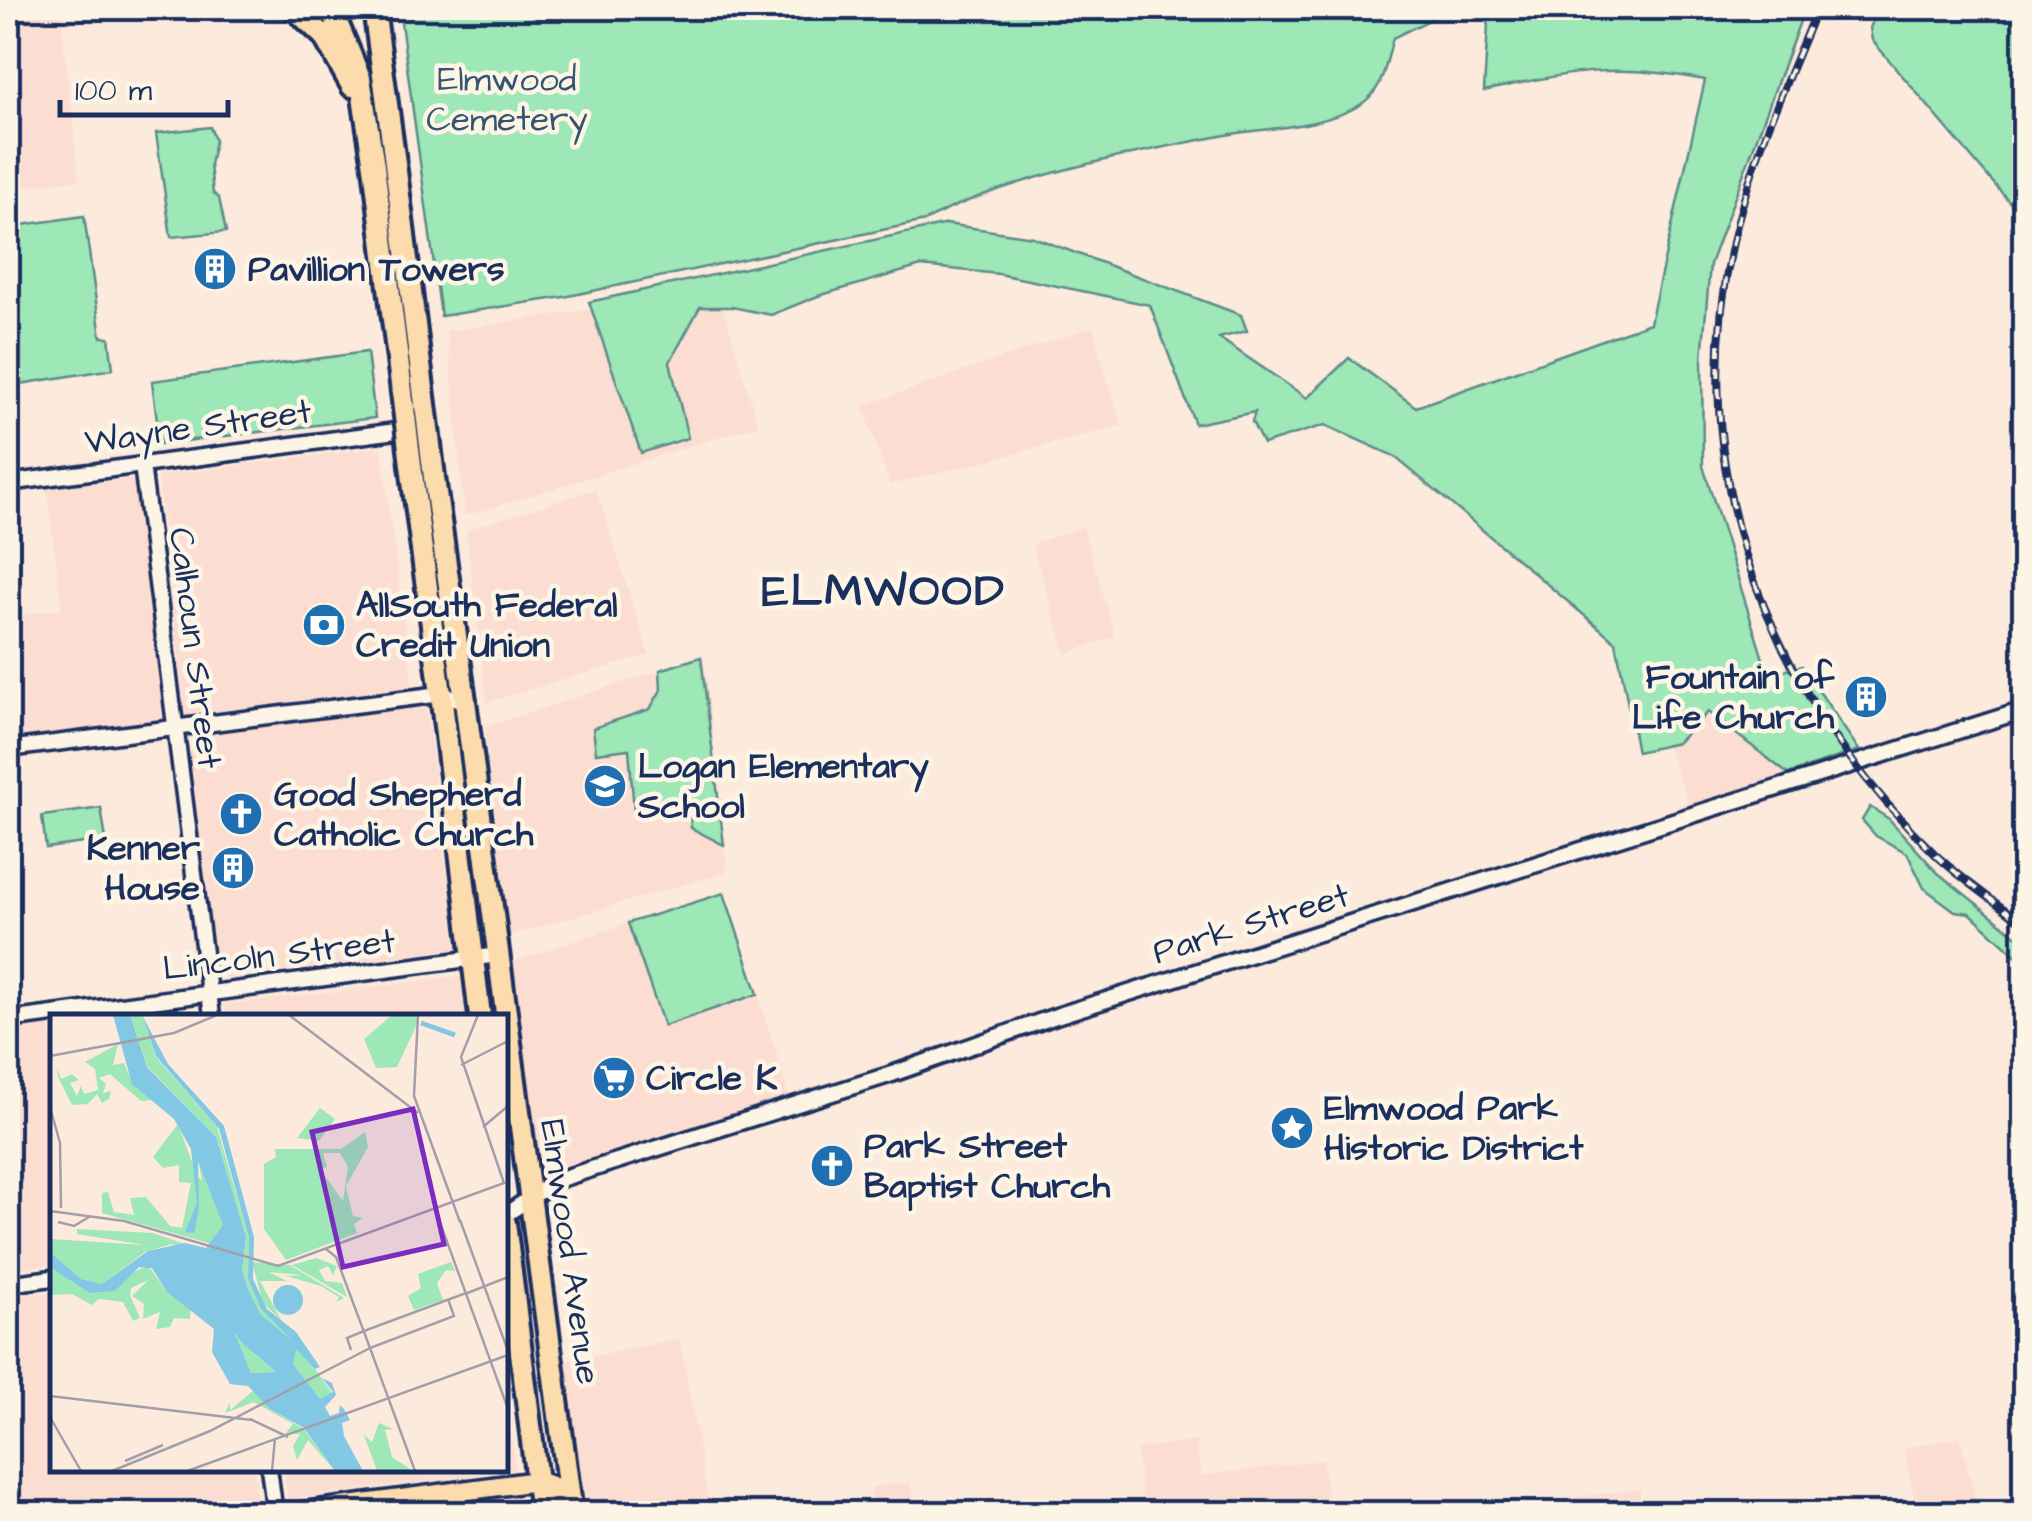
<svg xmlns="http://www.w3.org/2000/svg" width="2032" height="1521" viewBox="0 0 2032 1521" font-family="'Architects Daughter',sans-serif">
<style>
.built{fill:#fcddd2}
.green{fill:#9ee7b7;stroke:#5c8b8a;stroke-width:2.5}
.lines{fill:none;stroke-linecap:round;stroke-linejoin:round}
.tertiary-casing{stroke:#1b2f5e;stroke-width:21}
.primary-casing{stroke:#1b2f5e;stroke-width:25}
.trunk-casing{stroke:#1b2f5e;stroke-width:28}
.motorway-casing{stroke:#1b2f5e;stroke-width:28}
.tertiary{stroke:#fcf5e5;stroke-width:14}
.primary{stroke:#fcdcac;stroke-width:18}
.trunk{stroke:#fcdcac;stroke-width:20}
.motorway{stroke:#fcdcac;stroke-width:20}
.rail-casing{stroke:#1b2f5e;stroke-width:8}
.rail{stroke:#fcf5e5;stroke-width:4;stroke-dasharray:11;stroke-linecap:butt}
.motorway-bridge-casing{stroke:#1b2f5e;stroke-width:28;stroke-linecap:butt}
.motorway-bridge{stroke:#fcdcac;stroke-width:20}
.labels{text-anchor:middle;dominant-baseline:central;stroke-width:9;stroke-linejoin:round;paint-order:stroke}
.park-label{font-size:35px;fill:#355470;stroke:#fcf5e5}
.poi-label{font-size:35px;font-weight:bold;fill:#1b2f5e;stroke:#fcf5e5;text-anchor:start}
.street-label{font-size:35px;fill:#1b2f5e;stroke:#fcf5e5}
.district-label{font-size:45px;font-weight:bold;letter-spacing:2.5px;fill:#1b2f5e;stroke:#fcf5e5}
.inset-river{fill:none;stroke:#82c7e3;stroke-width:5}
.inset-road{fill:none;stroke:#a29faa;stroke-width:2.5}
.view{fill:#7b2cbf;fill-opacity:0.15;stroke:#7b2cbf;stroke-width:5}
.inset-edge{fill:none;stroke:#1b2f5e;stroke-width:5}
</style>
<rect width="100%" height="100%" fill="#fceadc"/>
<filter id="ink" filterUnits="userSpaceOnUse"><feTurbulence type="fractalNoise" baseFrequency=".01" numOctaves="2"/><feDisplacementMap in="SourceGraphic" scale="20" xChannelSelector="R" yChannelSelector="G"/><feConvolveMatrix kernelMatrix="1 2 1 2 8 2 1 2 1" color-interpolation-filters="sRGB"/></filter>
<g filter="url(#ink)">
<path class="built" d="M 8,8 L 60,8 L 79,179 L 8,189 Z
M 718,291 L 758,425 L 465,516 L 447,331 Z
M 1092,327 L 1122,426 L 890,485 L 863,406 Z
M 381,447 L 413,687 L 185,717 L 158,476 Z
M 136,479 L 163,723 L 8,740 L 8,617 L 62,609 L 47,488 Z
M 596,489 L 649,655 L 487,702 L 466,530 Z
M 1083,527 L 1115,636 L 1066,654 L 1032,544 Z
M 704,656 L 727,872 L 508,936 L 485,727 Z
M 426,707 L 457,949 L 225,978 L 215,965 L 188,756 L 202,733 Z
M 1708,712 L 1788,774 L 1690,807 L 1666,745 L 1677,743 Z
M 628,923 L 664,1026 L 758,994 L 789,1095 L 539,1174 L 512,962 Z
M 462,976 L 468,1016 L 226,1016 L 225,1005 Z
M 52,1021 L 52,1264 L 8,1269 L 8,1028 Z
M 52,1292 L 52,1468 L 254,1469 L 257,1504 L 180,1514 L 18,1513 L 8,1424 L 8,1297 Z
M 680,1339 L 710,1513 L 582,1513 L 562,1362 Z
M 505,1380 L 515,1470 L 288,1499 L 284,1469 L 505,1468 Z
M 1960,1437 L 1979,1513 L 1917,1513 L 1904,1448 Z
M 1196,1441 L 1201,1476 L 1323,1460 L 1329,1513 L 1144,1513 L 1137,1449 Z
M 910,1482 L 915,1513 L 875,1513 L 871,1487 Z
M 1640,1489 L 1640,1513 L 1467,1513 L 1467,1511 Z"/>
<path class="green" d="M 399,8 L 1454,8 L 1393,38 C 1385,64 1385,89 1360,105 C 1324,127 1266,128 1226,135 C 1136,152 1003,178 925,221 L 564,297 L 441,316 Z
M 1489,8 L 1805,8 L 1710,264 L 1702,359 L 1703,466 L 1768,675 L 1802,666 L 1859,750 L 1788,774 L 1708,712 L 1677,743 L 1637,752 L 1616,642 L 1394,456 L 1325,425 L 1263,444 L 1252,422 L 1255,412 L 1195,424 L 1150,305 L 999,274 L 921,266 L 818,296 L 771,315 L 732,307 L 700,307 L 670,362 L 688,438 L 641,453 L 589,302 L 947,224 L 1033,237 L 1241,315 L 1247,331 L 1219,338 L 1307,398 L 1349,358 L 1416,407 L 1650,323 L 1705,80 C 1618,63 1569,71 1484,91 Z
M 1878,8 L 2024,8 L 2024,219 L 1872,40 L 1870,28 Z
M 210,127 L 215,140 L 210,165 L 213,193 L 219,198 L 226,232 L 171,237 L 156,133 Z
M 84,216 L 101,337 L 109,337 L 113,369 L 8,386 L 8,227 Z
M 367,352 L 375,418 L 160,444 L 152,381 Z
M 701,657 L 724,845 L 691,828 L 689,797 L 662,799 L 660,807 L 634,811 L 629,749 L 596,753 L 593,728 L 650,709 L 661,690 L 660,670 Z
M 1870,807 L 1889,819 L 1938,873 L 2024,941 L 2024,963 L 1970,913 L 1955,911 L 1924,888 L 1907,853 L 1876,836 L 1862,820 Z
M 101,808 L 106,840 L 46,848 L 42,816 Z
M 724,893 L 758,994 L 664,1026 L 628,923 Z"/>
<g class="lines">
<g class="tertiary-casing">
<path id="tertiary" d="M 142,465 L 212,1016
M 8,483 L 396,431
M 8,749 L 441,694 L 465,701
M 8,1020 L 498,955
M 505,1215 L 557,1180 L 892,1074 L 1056,1016 L 2024,710
M 8,1284 L 52,1278
M 269,1468 L 275,1514
M 8,1510 L 8,1514"/>
</g>
<g class="primary-casing">
<path id="primary" d="M 288,1514 L 537,1481 L 569,1492
M 505,1514 L 540,1509 L 569,1492
M 2020,1514 L 2024,1510"/>
</g>
<g class="trunk-casing">
<path id="trunk" d="M 441,694 L 480,1016
M 465,701 L 572,1514
M 505,1223 L 541,1514"/>
</g>
<g class="motorway-casing">
<path id="motorway" d="M 294,8 L 324,36 L 352,86
M 331,8 L 360,78 L 374,166
M 374,8 L 395,163
M 435,485 L 465,701
M 414,489 L 441,694"/>
</g>
<use href="#tertiary" class="tertiary"/>
<use href="#primary" class="primary"/>
<use href="#trunk" class="trunk"/>
<use href="#motorway" class="motorway"/>
<g class="rail-casing">
<path id="rail" d="M 1817,8 C 1792,70 1763,133 1744,199 C 1673,444 1754,679 1935,854 C 1962,880 1995,901 2024,924"/>
</g>
<use href="#rail" class="rail"/>
<g class="motorway-bridge-casing">
<path id="motorway-bridge" d="M 395,163 L 435,485
M 374,166 L 414,489"/>
</g>
<use href="#motorway-bridge" class="motorway-bridge"/>
</g>
</g>
<defs>
<g id="building-disc" transform="scale(2.25)"><circle r="9.5" fill="#1f6fb2" stroke="#fcf5e5"/><path d="M-4-6H4V6H1V3H-1V6H-4ZM-2.5-4.3h1.7v1.8h-1.7ZM.8-4.3h1.7v1.8H.8ZM-2.5-1h1.7V.8h-1.7ZM.8-1h1.7V.8H.8Z" fill="#fff"/></g>
<g id="bank-disc" transform="scale(2.25)"><circle r="9.5" fill="#1f6fb2" stroke="#fcf5e5"/><path d="M-6-4H6V4H-6ZM0-2.3a2.3 2.3 0 1 0 0 4.6a2.3 2.3 0 1 0 0-4.6Z" fill="#fff"/></g>
<g id="school-disc" transform="scale(2.25)"><circle r="9.5" fill="#1f6fb2" stroke="#fcf5e5"/><path d="M0-5L7-2L0 1L-7-2ZM-4 1L0 2.5L4 1V4Q0 6-4 4Z" fill="#fff"/></g>
<g id="church-disc" transform="scale(2.25)"><circle r="9.5" fill="#1f6fb2" stroke="#fcf5e5"/><path d="M-1.2-6h2.4v3.5h3.3v2.4h-3.3V6h-2.4V-.1h-3.3v-2.4h3.3Z" fill="#fff"/></g>
<g id="supermarket-disc" transform="scale(2.25)"><circle r="9.5" fill="#1f6fb2" stroke="#fcf5e5"/><path d="M-6-5.5h2.5l.6 2H6L4.5 2H-2.5L-4.4-4H-6ZM-1.5 3.2a1.3 1.3 0 1 0 .1 0ZM3 3.2a1.3 1.3 0 1 0 .1 0Z" fill="#fff"/></g>
<g id="sight-disc" transform="scale(2.25)"><circle r="9.5" fill="#1f6fb2" stroke="#fcf5e5"/><path d="M0-6L1.8-2.2L6-1.7L2.9 1.2L3.7 5.4L0 3.3L-3.7 5.4L-2.9 1.2L-6-1.7L-1.8-2.2Z" fill="#fff"/></g>
</defs>
<g fill-rule="evenodd">
<use href="#building-disc" x="215" y="269"/>
<use href="#bank-disc" x="324" y="625"/>
<use href="#building-disc" x="1866" y="697"/>
<use href="#school-disc" x="605" y="786"/>
<use href="#church-disc" x="241" y="814"/>
<use href="#building-disc" x="233" y="868"/>
<use href="#supermarket-disc" x="614" y="1078"/>
<use href="#sight-disc" x="1292" y="1128"/>
<use href="#church-disc" x="832" y="1166"/>
</g>
<g class="labels">
<g class="park-label">
<text x="507" y="79">Elmwood<tspan x="507" dy="40">Cemetery</tspan></text>
</g>
<g class="poi-label">
<text x="248" y="269">Pavillion Towers</text>
<text x="356" y="605">AllSouth Federal<tspan x="356" dy="40">Credit Union</tspan></text>
<text x="1834" y="677" text-anchor="end">Fountain of<tspan x="1834" dy="40">Life Church</tspan></text>
<text x="638" y="766">Logan Elementary<tspan x="638" dy="40">School</tspan></text>
<text x="274" y="794">Good Shepherd<tspan x="274" dy="40">Catholic Church</tspan></text>
<text x="200" y="848" text-anchor="end">Kenner<tspan x="200" dy="40">House</tspan></text>
<text x="646" y="1078">Circle K</text>
<text x="1324" y="1108">Elmwood Park<tspan x="1324" dy="40">Historic District</tspan></text>
<text x="864" y="1146">Park Street<tspan x="864" dy="40">Baptist Church</tspan></text>
</g>
<g class="street-label">
<text transform="translate(198 427) rotate(-8)">Wayne Street</text>
<text transform="translate(195 648) rotate(83)">Calhoun Street</text>
<text transform="translate(1251 924) rotate(-17)">Park Street</text>
<text transform="translate(279 955) rotate(-7)">Lincoln Street</text>
<text transform="translate(570 1252) rotate(82)">Elmwood Avenue</text>
</g>
<g class="district-label">
<text x="884" y="592">ELMWOOD</text>
</g>
</g>
<g transform="translate(50 1014)">
<rect width="458" height="458" fill="#fceadc"/>
<path d="M 80,1 L 92,1 L 106,43 L 167,113 L 199,224 L 198,265 L 211,295 L 239,318 L 284,382 L 274,391 L 243,350 L 243,328 L 211,301 L 200,280 L 192,257 L 196,223 L 166,123 L 97,52 ZM 342,1 L 368,1 L 368,8 L 347,53 L 326,54 L 314,25 ZM 68,30 L 63,51 L 74,49 L 83,70 L 104,86 L 91,87 L 60,60 L 49,64 L 56,70 L 53,79 L 61,77 L 59,85 L 52,89 L 47,80 L 38,90 L 22,91 L 8,63 L 7,54 L 11,65 L 22,60 L 29,66 L 20,69 L 27,82 L 31,72 L 34,80 L 48,76 L 45,55 L 35,48 ZM 270,94 L 285,105 L 269,127 L 247,124 ZM 128,110 L 147,162 L 152,167 L 148,146 L 171,193 L 173,211 L 162,230 L 52,199 L 52,179 L 58,178 L 64,198 L 84,201 L 80,184 L 96,183 L 120,212 L 132,214 L 141,169 L 129,168 L 129,151 L 113,154 L 103,143 ZM 315,118 L 318,133 L 296,172 L 303,202 L 313,204 L 304,210 L 307,219 L 236,246 L 214,215 L 214,150 L 226,143 L 225,135 L 291,135 ZM 273,139 L 290,139 L 298,153 L 293,187 L 270,155 L 277,153 ZM 27,215 L 103,219 L 155,237 L 150,277 L 135,249 L 144,240 L 122,230 L 95,238 L 52,270 L 31,265 L 0,238 L 0,225 L 95,231 L 27,220 ZM 266,244 L 287,252 L 283,261 L 278,252 L 269,256 L 275,267 L 292,269 L 297,283 L 242,251 ZM 202,248 L 240,251 L 294,284 L 286,288 L 289,283 L 271,272 L 236,262 L 253,261 L 219,258 L 237,267 L 210,267 L 231,306 L 213,289 ZM 401,248 L 405,257 L 396,256 L 387,269 L 393,286 L 364,296 L 358,282 L 371,274 L 368,260 ZM 98,251 L 117,278 L 141,292 L 140,305 L 124,304 L 120,313 L 106,315 L 110,298 L 93,305 L 94,290 L 82,282 L 98,266 L 81,274 L 80,281 L 90,304 L 83,307 L 73,288 L 49,285 L 42,291 L 22,280 L 0,281 L 0,253 L 42,279 L 66,276 L 74,263 ZM 183,318 L 203,339 L 226,358 L 201,359 ZM 204,376 L 220,395 L 254,415 L 285,457 L 258,426 L 247,446 L 243,432 L 250,420 L 235,420 L 243,410 L 204,388 L 175,399 L 180,388 L 180,396 ZM 329,409 L 343,415 L 335,416 L 342,443 L 363,457 L 327,457 L 314,421 L 322,428 Z" fill="#9ee7b7" fill-rule="evenodd"/>
<path d="M 63,1 L 80,1 L 97,53 L 166,123 L 196,223 L 192,257 L 200,280 L 211,301 L 244,328 L 211,295 L 198,265 L 199,224 L 169,115 L 106,42 L 92,1 L 118,50 L 174,112 L 204,223 L 203,265 L 217,295 L 246,318 L 270,353 L 265,355 L 246,335 L 243,350 L 270,385 L 283,378 L 272,364 L 282,369 L 286,381 L 275,393 L 280,402 L 289,399 L 290,391 L 294,395 L 300,406 L 292,409 L 294,422 L 313,457 L 285,457 L 254,414 L 220,395 L 198,372 L 180,370 L 162,338 L 164,315 L 117,278 L 102,254 L 89,253 L 65,277 L 40,279 L 0,253 L 0,238 L 31,265 L 52,270 L 98,237 L 135,229 L 156,234 L 173,211 L 148,147 L 149,195 L 144,219 L 135,218 L 147,189 L 141,135 L 124,105 L 82,70 ZM 184,318 L 193,330 L 226,358 L 201,359 ZM223 286a15 15 0 1 1 30 0a15 15 0 1 1-30 0Z" fill="#82c7e3" fill-rule="evenodd"/>
<path class="inset-river" d="M 371,9 L 405,21"/>
<path class="inset-road" d="M 239,1 L 368,99M 368,1 L 364,82 L 410,208M 0,42 L 124,19 L 167,1M 411,51 L 458,27M 0,93 L 10,129 L 11,194M 433,113 L 458,92M 384,192 L 458,395M 0,197 L 74,207 L 228,252 L 454,169 L 411,43 L 428,1M 410,206 L 458,337M 8,208 L 24,212 L 39,203M 415,280 L 458,263M 314,317 L 416,279M 301,336 L 297,324 L 314,317M 0,382 L 202,406M 0,403 L 31,457M 200,405 L 238,423M 75,447 L 113,431M 62,457 L 160,417 L 320,334 L 286,243 L 276,235M 137,457 L 458,341M 222,457 L 225,424M 365,457 L 320,334 L 404,302 L 398,285"/>
<path class="view" d="M 363,95 L 394,230 L 293,253 L 262,118 Z"/>
<rect width="458" height="458" class="inset-edge"/>
</g>
<rect width="2032" height="1521" fill="none" stroke="#fcf5e5" stroke-width="40"/>
<rect x="20" y="20" width="1992" height="1481" fill="none" stroke="#1b2f5e" stroke-width="4" filter="url(#ink)"/>
<path d="M60 100v15h168v-15" fill="none" stroke="#1b2f5e" stroke-width="5"/>
<text x="75" y="100" font-size="30" fill="#1b2f5e" stroke="#fcf5e5" stroke-width="8" paint-order="stroke">100 m</text>
</svg>
